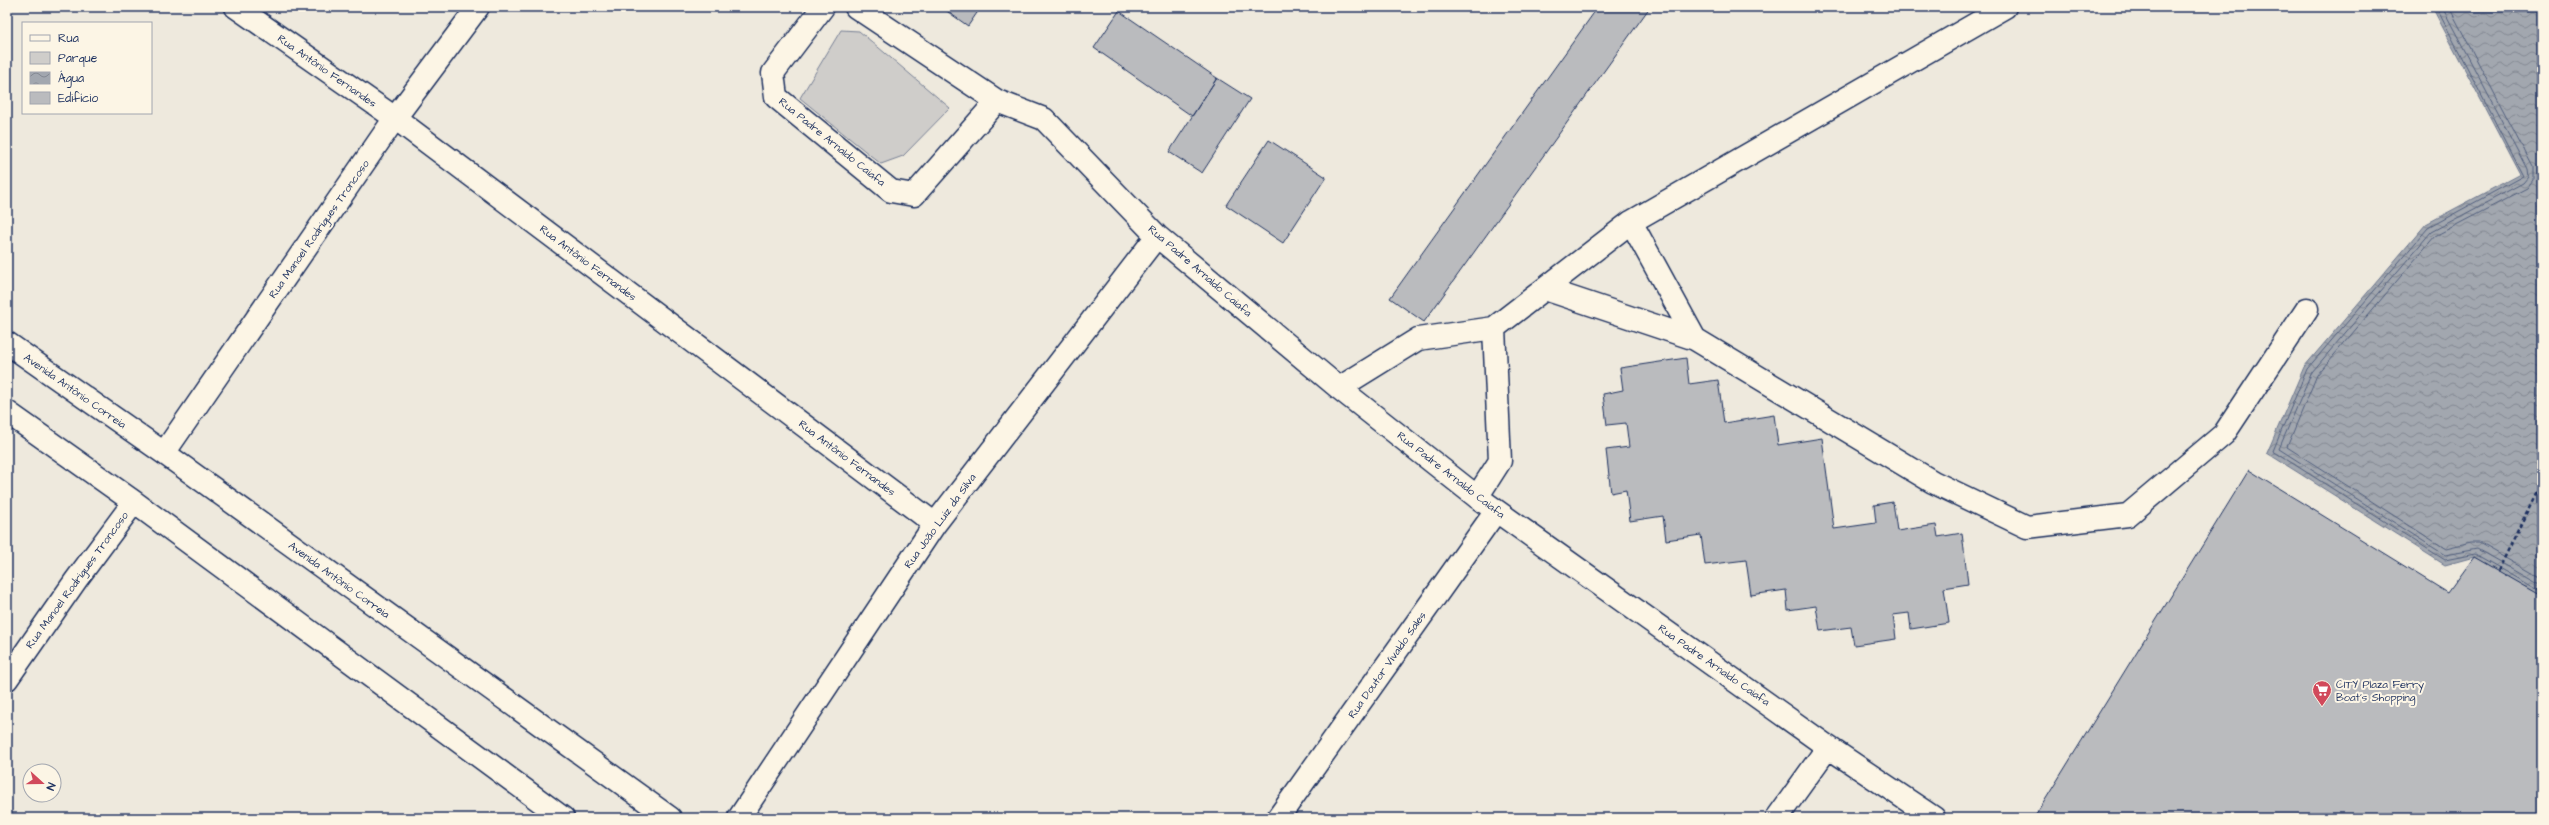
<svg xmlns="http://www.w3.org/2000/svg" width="2549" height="825" viewBox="0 0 2549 825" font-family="'Architects Daughter',sans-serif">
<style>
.park{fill:#cfcdca;stroke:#757e94}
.water{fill:url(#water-waves);stroke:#6c778f}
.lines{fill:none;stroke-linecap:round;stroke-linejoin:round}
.shore{stroke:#515f7e;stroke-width:1}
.ferry{stroke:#445376;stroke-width:1;stroke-dasharray:5 4;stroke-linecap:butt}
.building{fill:#babbbe;stroke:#1b2f5e}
.minor-casing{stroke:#1b2f5e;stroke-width:25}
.path{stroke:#1b2f5e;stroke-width:2.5;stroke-dasharray:4 3;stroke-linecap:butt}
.minor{stroke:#fcf5e5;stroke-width:22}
.labels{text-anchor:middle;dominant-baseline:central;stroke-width:4;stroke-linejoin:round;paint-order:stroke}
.street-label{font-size:11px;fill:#1b2f5e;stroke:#fcf5e5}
.poi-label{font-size:11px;fill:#1b2f5e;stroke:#fcf5e5;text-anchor:start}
</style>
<defs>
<pattern id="water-waves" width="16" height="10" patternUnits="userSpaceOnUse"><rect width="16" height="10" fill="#a2a7af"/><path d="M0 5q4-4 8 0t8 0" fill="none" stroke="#838892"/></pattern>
</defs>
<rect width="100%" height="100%" fill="#eee9dd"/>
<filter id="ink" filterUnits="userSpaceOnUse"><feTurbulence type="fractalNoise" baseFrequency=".025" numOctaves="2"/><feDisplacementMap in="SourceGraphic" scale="8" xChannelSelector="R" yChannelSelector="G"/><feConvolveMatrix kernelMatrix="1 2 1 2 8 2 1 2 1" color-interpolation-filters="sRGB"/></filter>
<g filter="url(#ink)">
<path class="park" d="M 841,30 L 859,31 L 950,108 L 903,156 L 881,164 L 800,98 Z"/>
<path class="water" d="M 2432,7 L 2542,7 L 2542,597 L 2474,557 L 2445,565 L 2267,453 L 2304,367 L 2426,224 L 2520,174 Z"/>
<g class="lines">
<path class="shore" d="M 2436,7 L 2523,176 L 2428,228 L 2307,369 L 2273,451 L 2445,560 L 2475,554 L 2542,592
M 2442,7 L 2527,169 L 2528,177 L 2523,183 L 2431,232 L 2312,372 L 2279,449 L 2445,555 L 2477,549 L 2542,586
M 2449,7 L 2533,167 L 2533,180 L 2527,188 L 2435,236 L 2317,375 L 2287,447 L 2446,549 L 2471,543 L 2479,543 L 2542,579"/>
<path class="ferry" d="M 2539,487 L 2542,484"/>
</g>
<path class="building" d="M 941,7 L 981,7 L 968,26 Z
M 1598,7 L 1650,7 L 1424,322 L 1390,298 Z
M 1119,11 L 1217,78 L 1192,116 L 1094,48 Z
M 1217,78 L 1250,99 L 1202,173 L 1169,152 Z
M 1269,140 L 1326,177 L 1283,243 L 1226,205 Z
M 1686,358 L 1689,384 L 1718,380 L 1724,423 L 1774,415 L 1778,445 L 1822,438 L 1834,529 L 1876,523 L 1874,505 L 1893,502 L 1897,531 L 1936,525 L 1938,537 L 1962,533 L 1968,584 L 1944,588 L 1949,623 L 1911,629 L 1909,613 L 1893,615 L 1896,639 L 1854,645 L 1851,627 L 1820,631 L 1816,606 L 1788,610 L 1786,590 L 1751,595 L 1746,560 L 1705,565 L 1701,535 L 1666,540 L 1663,516 L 1630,521 L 1626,490 L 1611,493 L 1606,450 L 1629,447 L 1626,423 L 1607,425 L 1603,394 L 1623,390 L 1620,368 Z
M 2249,470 L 2448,593 L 2474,557 L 2542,596 L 2542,818 L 2034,818 Z"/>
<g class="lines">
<g class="minor-casing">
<path id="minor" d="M 236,7 L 395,118 L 935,524
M 823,7 L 773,73 L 776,97 L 891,191 L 914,195 L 997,101
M 856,7 L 997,101 L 1044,119 L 1157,236 L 1339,388 L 1477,497 L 1828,747 L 1934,818
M 1631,222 L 1695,339 L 1933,482 L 2027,527 L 2128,515 L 2224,434 L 2307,309
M 1545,289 L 1695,339
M 7,343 L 164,453 L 670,818
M 1339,388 L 1418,339 L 1494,328
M 7,412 L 134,502 L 563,818
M 164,453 L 395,118 L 478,7
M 1477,497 L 1500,461 L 1494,328 L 1631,222 L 2005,7
M 7,679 L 76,580 L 134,502
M 739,818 L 935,524 L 1157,236
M 1278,818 L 1496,511
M 1777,818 L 1828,747"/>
</g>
<path class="path" d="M 2498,571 L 2539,487"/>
<use href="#minor" class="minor"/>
</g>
</g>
<defs>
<g id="supermarket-pin" transform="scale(1)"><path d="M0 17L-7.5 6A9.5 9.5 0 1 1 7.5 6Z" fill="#d1495b" stroke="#fcf5e5"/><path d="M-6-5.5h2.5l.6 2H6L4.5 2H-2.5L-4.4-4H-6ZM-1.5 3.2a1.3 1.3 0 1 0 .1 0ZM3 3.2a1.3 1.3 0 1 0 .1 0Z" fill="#fff"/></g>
</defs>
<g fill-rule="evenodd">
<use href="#supermarket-pin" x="2322" y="690"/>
</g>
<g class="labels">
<g class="street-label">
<text transform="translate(327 71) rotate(35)">Rua Antônio Fernandes</text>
<text transform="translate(832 142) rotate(39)">Rua Padre Arnaldo Caiafa</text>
<text transform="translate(319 229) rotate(-55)">Rua Manoel Rodrigues Troncoso</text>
<text transform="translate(588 263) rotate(37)">Rua Antônio Fernandes</text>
<text transform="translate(1200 271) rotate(41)">Rua Padre Arnaldo Caiafa</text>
<text transform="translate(75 391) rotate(35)">Avenida Antônio Correia</text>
<text transform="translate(847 458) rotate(37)">Rua Antônio Fernandes</text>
<text transform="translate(1451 475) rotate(38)">Rua Padre Arnaldo Caiafa</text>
<text transform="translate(940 521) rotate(-54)">Rua João Luiz da Silva</text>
<text transform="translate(77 580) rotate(-54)">Rua Manoel Rodrigues Troncoso</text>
<text transform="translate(339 580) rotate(36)">Avenida Antônio Correia</text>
<text transform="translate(1387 665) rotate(-55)">Rua Doutor Vivaldo Sales</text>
<text transform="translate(1714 665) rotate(35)">Rua Padre Arnaldo Caiafa</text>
</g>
<g class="poi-label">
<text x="2336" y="684">CITY Plaza Ferry<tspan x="2336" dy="13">Boat's Shopping</tspan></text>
</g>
</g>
<rect width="2549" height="825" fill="none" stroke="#fcf5e5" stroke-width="24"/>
<rect x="12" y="12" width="2525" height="801" fill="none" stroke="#1b2f5e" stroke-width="1.5" filter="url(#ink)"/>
<rect x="22" y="22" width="130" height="92" fill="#fcf5e5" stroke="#a2a6af"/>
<rect x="30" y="35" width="20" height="6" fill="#fcf5e5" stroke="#a2a6af"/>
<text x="58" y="42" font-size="12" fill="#1b2f5e">Rua</text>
<rect x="30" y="52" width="20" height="12" fill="#cfcdca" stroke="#a2a6af"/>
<text x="58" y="62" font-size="12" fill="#1b2f5e">Parque</text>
<rect x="30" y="72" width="20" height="12" fill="url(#water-waves)" stroke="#a2a6af"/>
<text x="58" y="82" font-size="12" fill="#1b2f5e">Água</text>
<rect x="30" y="92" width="20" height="12" fill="#babbbe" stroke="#a2a6af"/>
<text x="58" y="102" font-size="12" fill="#1b2f5e">Edifício</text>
<g transform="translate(42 783) rotate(111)"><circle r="19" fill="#fcf5e5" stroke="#a2a6af"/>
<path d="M0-3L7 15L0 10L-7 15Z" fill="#d1495b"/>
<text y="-6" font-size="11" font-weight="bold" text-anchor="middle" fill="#1b2f5e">N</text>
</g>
</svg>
